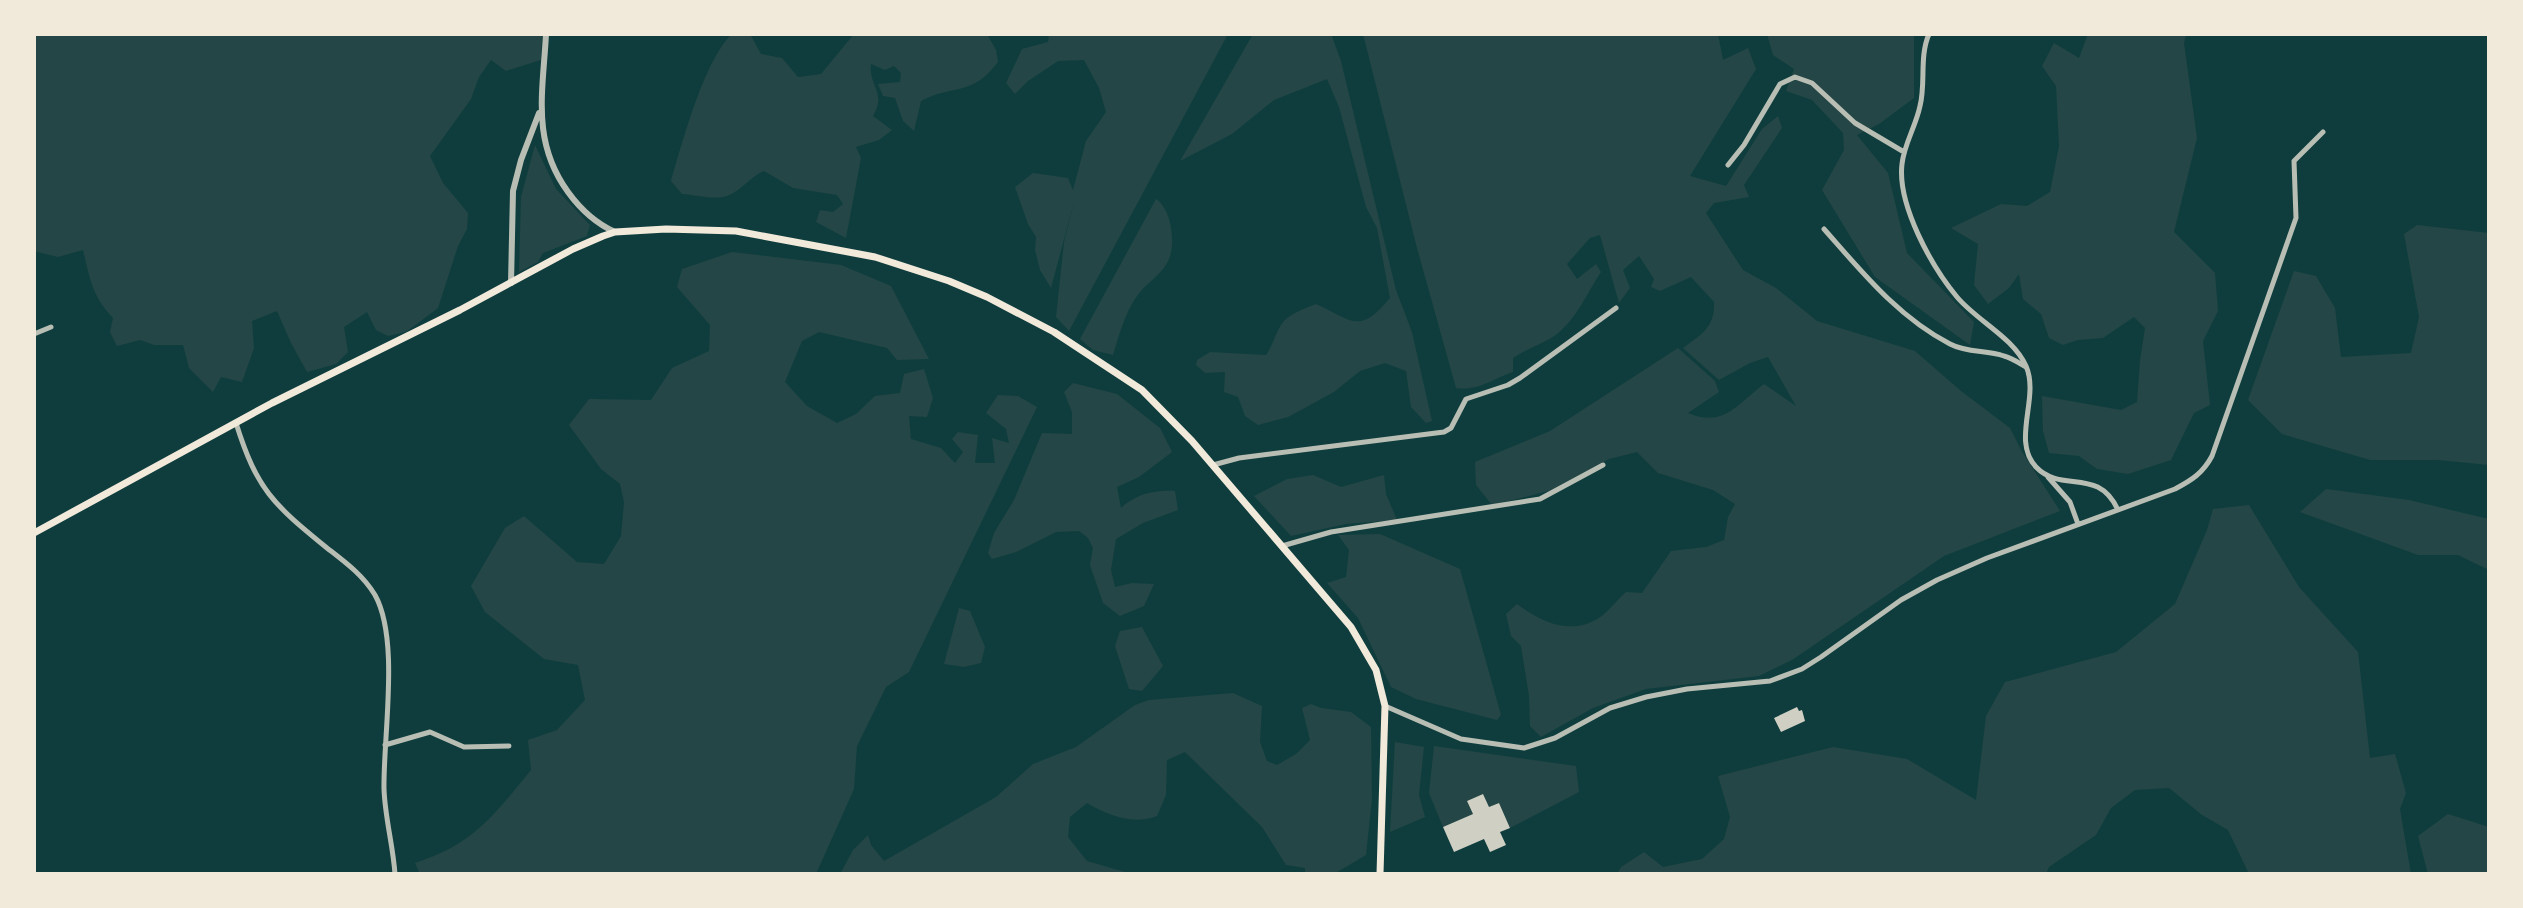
<svg xmlns="http://www.w3.org/2000/svg" width="2523" height="908" viewBox="0 0 2523 908" font-family="'Work Sans',sans-serif">
<style>
.green{fill:#244646}
.building{fill:#cfcfc3}
.lines{fill:none;stroke-linecap:round;stroke-linejoin:round}
.minor{stroke:#b8beb3;stroke-width:5}
.tertiary{stroke:#b8beb3;stroke-width:6}
.secondary{stroke:#f1e9da;stroke-width:7}
</style>
<rect width="100%" height="100%" fill="#0f3d3e"/>
<path class="green" d="M 34,34 L 542,34 L 541,60 L 506,71 L 491,60 L 479,77 L 471,99 L 430,156 L 443,183 L 468,213 L 467,229 L 458,246 L 438,308 L 406,332 L 388,336 L 376,330 L 367,312 L 344,327 L 348,352 L 336,364 L 307,372 L 291,343 L 277,311 L 252,321 L 254,348 L 242,382 L 221,377 L 213,392 L 189,368 L 183,345 L 154,345 L 140,340 L 117,346 L 110,332 L 113,318 C 92,296 90,279 83,250 L 58,257 L 34,251 Z
M 732,34 L 750,34 L 761,54 L 782,58 L 798,77 L 821,74 L 854,34 L 987,34 L 996,50 L 998,62 C 972,97 952,84 921,101 L 914,131 L 903,121 L 895,98 L 883,96 L 878,84 L 900,82 L 901,73 L 894,66 L 885,70 L 871,64 C 868,85 887,93 873,116 L 892,130 L 879,140 L 856,147 L 861,158 L 846,238 L 816,222 L 820,210 L 833,212 L 843,204 L 837,195 L 793,188 L 764,171 C 751,176 741,191 727,196 C 714,200 696,195 682,194 L 671,181 C 682,144 704,60 732,34 Z
M 1049,34 L 1228,34 L 1069,331 L 1056,317 L 1064,242 L 1074,202 L 1051,288 L 1040,270 L 1035,250 L 1036,237 L 1028,224 L 1015,187 L 1033,173 L 1068,178 L 1073,190 L 1086,141 L 1106,112 L 1099,88 L 1084,60 L 1058,61 L 1028,81 L 1015,94 L 1006,83 L 1022,49 L 1048,42 Z
M 1253,34 L 1331,34 L 1341,61 L 1396,290 L 1412,332 L 1432,421 L 1426,423 L 1411,407 L 1406,371 L 1385,363 L 1360,371 L 1334,392 L 1288,417 L 1258,425 L 1245,416 L 1238,397 L 1224,392 L 1225,372 L 1205,373 L 1196,365 L 1197,360 L 1210,352 L 1266,355 C 1273,345 1275,334 1281,325 C 1289,313 1304,309 1316,304 C 1353,321 1359,335 1390,298 L 1377,228 L 1366,207 L 1339,107 L 1327,79 L 1274,100 L 1232,134 L 1180,161 Z
M 1363,34 L 1718,34 L 1723,60 L 1748,48 L 1756,69 L 1690,176 L 1726,186 L 1762,129 L 1778,116 L 1782,128 L 1744,185 L 1749,197 L 1714,203 L 1706,213 L 1743,270 L 1776,288 L 1817,321 L 1915,351 L 1961,391 L 2010,428 L 2021,450 L 2060,511 L 1944,556 L 1792,660 L 1759,676 L 1646,689 L 1593,708 L 1541,737 L 1530,726 L 1529,696 L 1521,646 L 1511,636 L 1506,614 L 1517,604 C 1541,622 1570,636 1599,618 C 1608,612 1617,600 1626,592 L 1642,593 L 1671,551 L 1706,547 L 1724,540 L 1728,517 L 1735,504 L 1713,490 L 1658,473 L 1637,452 L 1609,459 L 1549,491 L 1492,505 L 1476,485 L 1475,462 L 1550,431 L 1678,348 L 1715,381 L 1719,392 L 1688,413 C 1724,428 1736,405 1764,384 L 1796,406 L 1768,357 L 1750,363 L 1719,380 L 1683,348 C 1702,334 1715,327 1714,302 L 1691,277 L 1660,291 L 1651,287 L 1654,279 L 1639,256 L 1623,270 L 1630,288 L 1619,303 L 1600,235 L 1590,238 L 1567,264 L 1577,279 L 1596,264 L 1601,272 C 1587,293 1577,318 1557,334 C 1547,342 1526,349 1513,358 L 1513,372 C 1490,380 1479,391 1456,388 L 1417,248 Z
M 1767,34 L 1914,34 L 1914,98 L 1879,124 L 1857,135 L 1888,173 L 1907,253 L 1974,322 L 1970,345 L 1875,277 L 1822,190 L 1844,150 L 1843,133 L 1812,100 L 1786,91 L 1794,69 L 1773,55 Z
M 2088,34 L 2186,34 L 2184,43 L 2197,138 L 2174,232 L 2215,273 L 2218,311 L 2203,341 L 2210,405 L 2194,413 L 2171,460 L 2128,474 L 2097,469 L 2079,456 L 2049,453 L 2043,431 L 2042,396 L 2121,410 L 2137,402 L 2140,361 L 2145,328 L 2134,317 L 2103,338 L 2078,340 L 2063,345 L 2049,338 L 2041,314 L 2023,299 L 2019,274 L 2009,288 L 1988,304 L 1974,285 L 1978,244 L 1951,228 L 2001,204 L 2027,206 L 2050,192 L 2059,146 L 2056,86 L 2042,66 L 2054,43 L 2079,58 Z
M 535,145 L 556,189 L 590,225 L 587,236 L 543,253 L 538,262 L 519,272 L 521,197 Z
M 1156,199 C 1172,209 1177,247 1167,263 C 1160,276 1145,284 1137,296 C 1125,313 1119,335 1113,355 L 1093,350 L 1080,339 Z
M 2417,225 L 2489,233 L 2489,465 L 2438,460 L 2370,460 L 2282,434 L 2248,400 L 2294,271 L 2316,276 L 2335,308 L 2341,357 L 2411,353 L 2419,317 L 2404,234 Z
M 732,252 L 841,265 L 891,286 L 929,359 L 897,360 L 887,348 L 819,332 L 802,341 L 785,382 L 807,406 L 837,423 L 856,414 L 875,396 L 900,393 L 904,374 L 924,369 L 933,398 L 927,417 L 909,416 L 911,439 L 941,448 L 955,463 L 963,452 L 952,439 L 958,432 L 978,435 L 975,463 L 995,463 L 992,438 L 1009,443 L 1006,429 L 986,413 L 998,395 L 1018,396 L 1037,407 L 909,672 L 886,687 L 857,746 L 854,789 L 816,874 L 420,874 L 415,863 C 474,844 493,816 531,770 L 528,740 L 557,730 L 585,700 L 578,665 L 544,659 L 485,612 L 471,586 L 505,528 L 524,516 L 577,562 L 604,564 L 621,536 L 624,502 L 620,484 L 601,469 L 569,425 L 589,399 L 651,400 L 672,368 L 709,351 L 710,325 L 677,287 L 682,269 Z
M 1073,383 L 1117,394 L 1160,428 L 1172,452 L 1139,477 L 1117,487 L 1121,508 C 1136,494 1154,490 1175,491 L 1178,510 L 1143,523 L 1116,539 L 1111,570 L 1115,587 L 1132,583 L 1154,584 L 1144,606 L 1120,616 L 1103,603 L 1090,565 L 1093,548 L 1088,538 L 1079,531 L 1056,532 L 1016,552 L 992,559 L 988,553 L 994,533 L 1014,500 L 1042,433 L 1072,434 L 1072,412 L 1064,392 Z
M 1313,475 L 1341,487 L 1384,475 L 1386,494 L 1397,520 L 1346,524 L 1291,536 L 1254,496 L 1287,479 Z
M 2326,489 L 2409,500 L 2489,519 L 2489,570 L 2458,555 L 2418,555 L 2300,512 Z
M 2249,505 L 2299,587 L 2358,652 L 2370,758 L 2395,754 L 2406,793 L 2400,809 L 2411,874 L 2249,874 L 2228,830 L 2202,815 L 2169,788 L 2135,790 L 2111,808 L 2096,835 L 2049,867 L 2046,874 L 1617,874 L 1621,867 L 1644,852 L 1663,867 L 1702,859 L 1724,839 L 1730,817 L 1718,776 L 1833,747 L 1907,759 L 1976,800 L 1986,716 L 2005,682 L 2116,652 L 2175,604 L 2207,530 L 2213,509 Z
M 1380,534 L 1460,569 L 1501,715 L 1497,720 L 1416,699 L 1391,687 L 1358,618 L 1327,583 L 1346,577 L 1349,550 L 1338,535 Z
M 959,608 L 970,611 L 985,647 L 981,663 L 964,667 L 944,664 Z
M 1142,627 L 1163,666 L 1142,691 L 1129,689 L 1115,646 L 1120,631 Z
M 1233,693 L 1262,706 L 1260,742 L 1267,761 L 1277,765 L 1296,754 L 1310,740 L 1302,708 L 1311,704 L 1321,708 L 1351,712 L 1371,727 L 1372,799 L 1366,855 L 1334,874 L 1305,874 L 1305,868 L 1286,865 L 1262,827 L 1185,752 L 1167,760 L 1166,795 L 1157,816 C 1133,825 1109,816 1087,803 L 1070,817 L 1068,837 L 1087,861 L 1132,874 L 840,874 L 853,850 L 868,835 L 871,845 L 884,861 L 996,797 L 1033,764 L 1076,747 L 1135,705 L 1149,700 Z
M 1395,742 L 1424,747 L 1419,795 L 1425,817 L 1390,832 Z
M 1434,746 L 1576,766 L 1579,792 L 1510,828 L 1499,803 L 1489,807 L 1483,794 L 1467,801 L 1473,814 L 1443,827 L 1429,793 Z
M 2448,814 L 2489,827 L 2489,874 L 2428,874 L 2418,836 Z"/>
<path class="building" d="M 1797,707 L 1799,711 L 1802,710 L 1805,721 L 1781,732 L 1774,718 Z
M 1483,794 L 1489,807 L 1499,803 L 1510,828 L 1500,832 L 1506,845 L 1490,852 L 1484,839 L 1454,852 L 1443,827 L 1473,814 L 1467,801 Z"/>
<g class="lines">
<path class="minor" d="M 1929,34 C 1919,57 1926,83 1920,106 C 1916,126 1904,144 1902,164 C 1897,205 1932,267 1957,297 C 1977,321 2013,337 2026,366 C 2040,398 2011,440 2036,467 C 2062,494 2098,466 2118,510
M 1728,165 L 1744,145 L 1780,84 L 1795,77 L 1812,83 L 1855,123 L 1904,152
M 1824,229 C 1862,272 1898,317 1950,344 C 1967,353 1986,350 2004,356 C 2012,358 2019,363 2026,367
M 34,334 L 51,327
M 236,423 C 257,490 273,504 327,548 C 345,562 363,575 375,595 C 400,640 383,736 384,789 C 385,818 393,845 395,874
M 1213,465 L 1239,458 L 1444,432 L 1451,428 L 1466,399 L 1508,385 L 1520,378 L 1616,308
M 2048,477 L 2070,502 L 2078,524
M 1282,546 L 1331,532 L 1540,499 L 1603,465
M 1385,706 L 1461,739 L 1524,748 L 1555,738 L 1610,708 L 1646,697 L 1687,689 L 1770,681 L 1802,669 L 1821,657 L 1901,600 L 1937,580 L 1987,558 L 2175,489 C 2192,480 2203,473 2212,456 L 2296,218 L 2294,161 L 2323,132
M 385,745 L 430,732 L 464,747 L 509,746"/>
<path class="tertiary" d="M 546,34 C 543,92 531,141 568,192 C 581,210 595,223 615,232
M 511,283 L 513,191 L 521,160 L 539,113"/>
<path class="secondary" d="M 34,533 L 272,403 L 460,310 L 573,249 L 603,236 L 615,232 L 666,229 L 736,231 L 875,257 L 949,281 L 987,297 L 1054,332 L 1142,390 L 1192,441 L 1351,627 L 1376,670 L 1385,706 L 1380,874"/>
</g>
<rect width="2523" height="908" fill="none" stroke="#f1e9da" stroke-width="72"/>
</svg>
